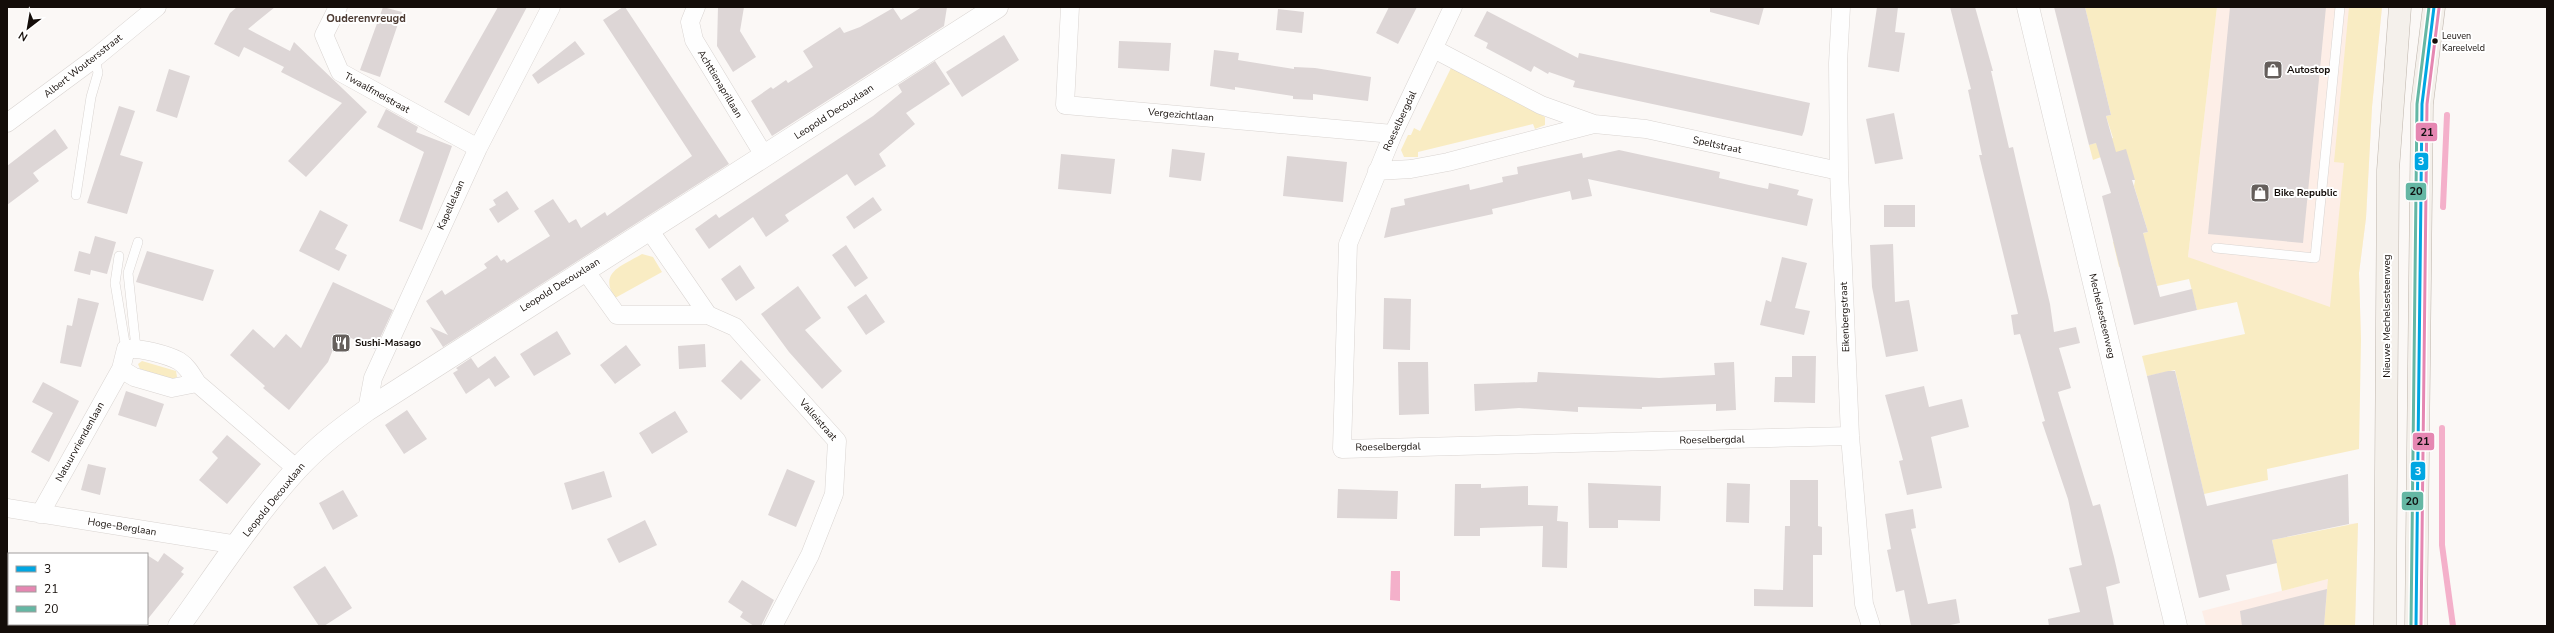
<svg xmlns="http://www.w3.org/2000/svg" width="2554" height="633" viewBox="0 0 2554 633" font-family="'Nunito Sans',sans-serif">
<style>
.built{fill:#fdeee7}
.green{fill:#f9ecc3}
.water{fill:#f4b0ca}
.lines{fill:none;stroke-linecap:round;stroke-linejoin:round}
.stream{stroke:#f4b0ca;stroke-width:6}
.building{fill:#ddd6d6}
.service-casing{stroke:#d9d4d1;stroke-width:10}
.minor-casing{stroke:#d9d4d1;stroke-width:19}
.tertiary-casing{stroke:#d9d4d1;stroke-width:23}
.primary-casing{stroke:#beb5ac;stroke-width:23}
.service{stroke:#fefefe;stroke-width:9}
.minor{stroke:#fefefe;stroke-width:18}
.tertiary{stroke:#fefefe;stroke-width:22}
.primary{stroke:#f4f0eb;stroke-width:22}
.bus-1-casing{stroke:#fff;stroke-width:6}
.bus-2-casing{stroke:#fff;stroke-width:6}
.bus-3-casing{stroke:#fff;stroke-width:6}
.bus-1{stroke:#00a6e2;stroke-width:3}
.bus-2{stroke:#e587b2;stroke-width:3}
.bus-3{stroke:#65b7a4;stroke-width:3}
.bus-dot{fill:#140d09;stroke:#fff;stroke-width:1.5}
.labels{text-anchor:middle;dominant-baseline:central;stroke-width:4;stroke-linejoin:round;paint-order:stroke}
.bus-label{font-size:9px;fill:#140d09;stroke:#fff;text-anchor:start}
.street-label{font-size:10px;fill:#140d09;stroke:#fff}
.poi-label{font-size:10px;font-weight:bold;fill:#140d09;stroke:#fff;text-anchor:start}
.neighbourhood-label{font-size:11px;font-weight:bold;fill:#4d3b33;stroke:#fff}
.line-badge{stroke:#fff;stroke-width:1.5}
.badge-label{font-size:11px;text-anchor:middle;font-weight:bold;fill:#fff}
.pale-badge-label{font-size:11px;text-anchor:middle;font-weight:bold;fill:#111}
</style>
<rect width="100%" height="100%" fill="#fbf8f6"/>
<path class="built" d="M 2217,7 L 2382,7 L 2372,107 L 2366,218 L 2359,273 L 2361,340 L 2188,257 Z
M 2358,523 L 2355,626 L 2206,626 L 2202,611 L 2328,579 L 2349,524 Z"/>
<path class="green" d="M 2085,7 L 2217,7 L 2188,257 L 2330,307 L 2344,163 L 2334,162 L 2349,7 L 2382,7 L 2372,107 L 2366,218 L 2359,273 L 2361,340 L 2359,449 L 2267,469 L 2268,480 L 2204,494 L 2175,370 L 2147,376 L 2142,356 L 2245,334 L 2237,302 L 2197,310 L 2189,279 L 2157,286 L 2150,259 L 2119,267 L 2113,242 L 2148,232 L 2134,186 L 2135,180 L 2101,157 L 2093,160 L 2089,145 L 2113,138 L 2106,116 L 2111,115 Z
M 1451,68 L 1545,117 L 1545,125 L 1535,129 L 1533,124 L 1418,152 L 1418,157 L 1404,157 L 1401,150 L 1408,135 L 1411,135 L 1414,128 L 1420,131 Z
M 642,254 L 653,257 L 662,272 L 615,298 C 598,272 622,266 642,254 Z
M 142,361 L 176,371 L 177,377 L 172,379 L 140,369 L 138,364 Z
M 2358,523 L 2355,626 L 2324,626 L 2328,579 L 2282,591 L 2272,540 Z"/>
<path class="water" d="M 1391,571 L 1400,571 L 1400,601 L 1390,600 Z"/>
<g class="lines">
<path class="stream" d="M 2443,207 L 2447,115
M 2442,428 L 2442,545 L 2453,626"/>
</g>
<path class="building" d="M 237,7 L 275,7 L 248,29 L 290,51 L 294,42 L 367,112 L 306,177 L 288,161 L 342,103 L 281,72 L 284,67 L 244,47 L 239,57 L 214,44 L 230,13 Z
M 383,7 L 402,12 L 380,77 L 360,70 Z
M 498,7 L 527,7 L 469,116 L 444,102 Z
M 623,7 L 625,7 L 729,164 L 443,347 L 430,327 L 448,335 L 426,301 L 442,290 L 445,295 L 487,268 L 484,264 L 497,255 L 501,261 L 504,259 L 507,263 L 550,236 L 534,211 L 553,199 L 569,223 L 576,219 L 581,228 L 605,212 L 607,216 L 692,156 L 603,20 Z
M 718,7 L 744,7 L 740,31 L 756,57 L 733,72 L 717,46 Z
M 922,7 L 947,7 L 944,26 L 772,136 L 751,101 L 771,87 L 773,89 L 786,80 L 788,83 L 813,67 L 803,51 L 840,27 L 844,33 L 860,27 L 893,8 L 901,20 Z
M 1389,7 L 1417,7 L 1398,44 L 1376,33 Z
M 1710,7 L 1764,7 L 1759,25 L 1710,12 Z
M 1877,7 L 1898,7 L 1895,32 L 1905,33 L 1899,72 L 1868,67 Z
M 1950,7 L 1975,7 L 1993,71 L 1991,71 L 2009,148 L 2013,147 L 2018,169 L 2050,304 L 2054,332 L 2076,327 L 2080,343 L 2059,348 L 2071,388 L 2058,392 L 2093,506 L 2100,504 L 2114,557 L 2120,583 L 2106,587 L 2114,626 L 2049,626 L 2048,619 L 2080,612 L 2069,568 L 2082,565 L 2068,499 L 2042,422 L 2045,421 L 2020,334 L 2014,335 L 2011,315 L 2018,314 L 1979,155 L 1982,155 L 1968,90 L 1971,89 Z
M 2054,7 L 2085,7 L 2111,115 L 2106,116 L 2116,152 L 2126,149 L 2135,180 L 2132,180 L 2148,232 L 2143,233 L 2160,297 L 2192,289 L 2197,310 L 2134,325 L 2102,196 L 2111,193 L 2096,143 L 2089,145 Z
M 2230,7 L 2326,7 L 2303,243 L 2208,234 Z
M 1278,9 L 1304,12 L 1302,33 L 1276,30 Z
M 1487,11 L 1578,58 L 1579,53 L 1810,103 L 1804,131 L 1802,136 L 1746,124 L 1573,87 L 1575,81 L 1549,72 L 1548,74 L 1534,66 L 1531,72 L 1486,48 L 1488,43 L 1474,36 Z
M 1004,35 L 1019,60 L 962,97 L 946,72 Z
M 575,41 L 585,54 L 538,84 L 532,75 Z
M 1119,41 L 1171,43 L 1169,71 L 1118,68 Z
M 1214,50 L 1239,53 L 1238,60 L 1294,69 L 1294,67 L 1315,68 L 1371,77 L 1368,101 L 1313,94 L 1313,100 L 1293,99 L 1293,96 L 1235,87 L 1235,90 L 1210,86 Z
M 935,61 L 950,84 L 906,113 L 915,124 L 879,154 L 886,166 L 855,186 L 847,174 L 785,215 L 789,221 L 766,237 L 753,217 L 709,249 L 695,229 L 716,214 L 719,218 L 873,116 L 902,92 L 898,85 Z
M 169,69 L 190,76 L 177,118 L 156,111 Z
M 119,106 L 135,111 L 120,155 L 143,162 L 127,214 L 87,203 Z
M 386,109 L 418,127 L 416,132 L 452,146 L 422,230 L 399,221 L 424,152 L 377,127 Z
M 1894,113 L 1903,159 L 1875,164 L 1866,119 Z
M 55,129 L 68,148 L 33,173 L 39,181 L 7,205 L 7,166 Z
M 1172,149 L 1205,153 L 1201,181 L 1169,177 Z
M 1619,150 L 1720,172 L 1719,178 L 1749,185 L 1768,189 L 1769,183 L 1799,190 L 1797,195 L 1813,199 L 1807,226 L 1588,179 L 1592,196 L 1572,200 L 1570,191 L 1492,209 L 1493,214 L 1384,238 L 1391,208 L 1405,205 L 1404,199 L 1469,184 L 1470,190 L 1503,182 L 1502,177 L 1518,174 L 1517,167 L 1582,153 L 1583,158 Z
M 1061,154 L 1115,159 L 1111,194 L 1058,189 Z
M 1287,156 L 1347,162 L 1343,202 L 1283,196 Z
M 507,191 L 519,209 L 498,223 L 489,209 L 496,205 L 493,200 Z
M 873,197 L 882,210 L 854,229 L 846,217 Z
M 1884,205 L 1915,205 L 1915,227 L 1884,227 Z
M 320,210 L 348,225 L 335,249 L 347,255 L 339,271 L 299,251 Z
M 95,236 L 116,242 L 107,274 L 91,270 L 90,275 L 74,271 L 79,251 L 90,254 Z
M 1893,244 L 1895,302 L 1909,300 L 1918,351 L 1886,357 L 1872,287 L 1870,245 Z
M 846,245 L 868,278 L 855,287 L 832,255 Z
M 147,251 L 214,270 L 203,301 L 136,282 Z
M 1782,257 L 1807,263 L 1795,308 L 1810,311 L 1804,335 L 1760,325 L 1766,300 L 1771,302 Z
M 740,265 L 755,288 L 736,301 L 721,279 Z
M 333,282 L 393,310 L 375,349 L 351,338 L 343,353 L 334,347 L 328,362 L 289,410 L 263,388 L 265,386 L 230,355 L 253,329 L 274,348 L 286,334 L 301,348 Z
M 798,286 L 821,318 L 805,330 L 842,371 L 822,389 L 789,352 L 761,314 Z
M 866,294 L 885,322 L 866,335 L 847,307 Z
M 78,298 L 99,303 L 81,367 L 60,363 L 67,325 L 72,326 Z
M 1384,298 L 1411,299 L 1410,350 L 1383,349 Z
M 557,331 L 571,354 L 534,376 L 520,354 Z
M 705,344 L 706,367 L 679,369 L 678,346 Z
M 626,345 L 641,365 L 615,384 L 600,365 Z
M 495,356 L 510,377 L 495,387 L 489,378 L 466,394 L 453,373 L 458,370 L 456,368 L 471,358 L 478,368 Z
M 1792,356 L 1816,356 L 1815,403 L 1774,402 L 1775,377 L 1792,377 Z
M 741,360 L 761,380 L 741,400 L 721,381 Z
M 1398,362 L 1428,362 L 1429,414 L 1399,415 Z
M 1734,362 L 1736,410 L 1716,411 L 1716,404 L 1642,407 L 1642,409 L 1578,407 L 1578,412 L 1519,408 L 1475,411 L 1474,384 L 1537,382 L 1538,372 L 1659,378 L 1715,375 L 1714,363 Z
M 2168,371 L 2175,371 L 2207,506 L 2348,474 L 2349,524 L 2272,540 L 2277,563 L 2226,575 L 2230,590 L 2199,598 L 2147,376 Z
M 43,382 L 79,401 L 49,462 L 31,452 L 53,413 L 32,402 Z
M 1924,386 L 1929,407 L 1962,399 L 1969,427 L 1931,437 L 1942,488 L 1907,495 L 1899,461 L 1903,460 L 1885,395 Z
M 126,391 L 164,404 L 156,427 L 118,415 Z
M 407,410 L 427,439 L 404,454 L 385,425 Z
M 675,411 L 688,432 L 652,454 L 639,433 Z
M 227,435 L 261,464 L 227,504 L 199,480 L 218,458 L 212,452 Z
M 88,464 L 106,468 L 100,495 L 81,490 Z
M 787,469 L 815,481 L 796,527 L 768,515 Z
M 604,471 L 612,497 L 572,510 L 564,483 Z
M 1790,480 L 1818,480 L 1818,526 L 1822,527 L 1822,555 L 1813,555 L 1813,607 L 1754,606 L 1754,589 L 1783,590 L 1785,526 L 1790,526 Z
M 1588,483 L 1661,486 L 1660,521 L 1618,520 L 1618,528 L 1589,528 Z
M 1727,483 L 1750,484 L 1749,523 L 1726,522 Z
M 1455,484 L 1481,484 L 1481,488 L 1528,486 L 1528,505 L 1558,506 L 1557,521 L 1568,522 L 1567,568 L 1542,567 L 1543,526 L 1480,528 L 1480,536 L 1454,536 Z
M 1338,489 L 1398,491 L 1397,519 L 1337,518 Z
M 343,490 L 358,516 L 333,530 L 319,503 Z
M 1913,509 L 1916,528 L 1911,529 L 1928,604 L 1956,599 L 1960,623 L 1945,626 L 1911,626 L 1904,590 L 1896,592 L 1887,550 L 1891,549 L 1885,514 Z
M 645,520 L 657,545 L 619,563 L 607,539 Z
M 164,553 L 184,568 L 181,572 L 184,574 L 147,620 L 147,555 L 158,562 Z
M 325,566 L 352,608 L 324,626 L 319,626 L 293,587 Z
M 742,580 L 774,600 L 761,626 L 754,626 L 740,617 L 743,612 L 728,602 Z
M 2327,589 L 2324,626 L 2242,626 L 2240,611 Z"/>
<g class="lines">
<g class="service-casing">
<path id="service" d="M 76,195 L 91,97 L 98,73 L 95,58
M 2216,248 L 2315,258 L 2340,7
M 119,256 L 115,283 L 126,349
M 136,348 L 128,273 L 138,242"/>
</g>
<g class="minor-casing">
<path id="minor" d="M 338,7 L 324,35 L 340,72 L 478,148
M 696,7 L 690,22 L 694,40 L 765,157
M 1070,7 L 1065,105 L 1393,134
M 1453,7 L 1393,134 L 1348,244 L 1342,449 L 1850,436
M 1841,7 L 1838,63 L 1839,171 L 1850,436 L 1864,604 L 1871,626
M 1434,49 L 1541,105 L 1594,124
M 7,123 L 95,58 L 157,7
M 1377,171 L 1411,169 L 1448,162 L 1594,124 L 1646,129 L 1839,171
M 650,231 L 708,315 L 735,327 L 837,441 L 834,494 L 810,555 L 773,626
M 584,269 L 617,315 L 708,315
M 121,369 L 134,377 L 172,388 L 197,383
M 367,410 L 373,378 L 478,148 L 551,7
M 7,508 L 238,545
M 40,514 L 121,369 L 126,349 C 139,347 168,355 179,361 C 187,366 192,375 197,383 L 297,469"/>
</g>
<g class="tertiary-casing">
<path id="tertiary" d="M 2028,7 L 2176,626
M 179,626 C 217,573 253,517 297,469 C 318,446 342,428 367,410 L 997,7"/>
</g>
<g class="primary-casing">
<path id="primary" d="M 2385,626 L 2388,170 L 2400,7
M 2416,626 L 2422,104 L 2434,7"/>
</g>
<use href="#service" class="service"/>
<use href="#minor" class="minor"/>
<use href="#tertiary" class="tertiary"/>
<use href="#primary" class="primary"/>
<g class="bus-1-casing">
<path id="bus-1" d="M 2416,626 L 2422,104 L 2434,7"/>
</g>
<g class="bus-2-casing">
<path id="bus-2" d="M 2421,626 L 2427,104 L 2439,8"/>
</g>
<g class="bus-3-casing">
<path id="bus-3" d="M 2411,626 L 2417,104 L 2429,7"/>
</g>
<use href="#bus-1" class="bus-1"/>
<use href="#bus-2" class="bus-2"/>
<use href="#bus-3" class="bus-3"/>
</g>
<defs>
<g id="shop-square" transform="scale(1)"><rect x="-9" y="-9" width="18" height="18" rx="4" fill="#655f5c" stroke="#fff"/><path d="M-5-2.5h2.3a2.7 3.5 0 0 1 5.4 0H5L5.5 6h-11ZM-1.5-2.5h3a1.5 2.3 0 0 0-3 0Z" fill="#fff"/></g>
<g id="restaurant-square" transform="scale(1)"><rect x="-9" y="-9" width="18" height="18" rx="4" fill="#655f5c" stroke="#fff"/><path d="M-5-6h1v4h1v-4h1v4h1v-4h1v5L-1.5 .5V6h-2V.5L-5-1ZM5-6V6H3V1.5H1.5Q1.5-4 5-6Z" fill="#fff"/></g>
</defs>
<g fill-rule="evenodd">
<use href="#shop-square" x="2273" y="70"/>
<use href="#shop-square" x="2260" y="193"/>
<use href="#restaurant-square" x="341" y="343"/>
</g>
<circle class="bus-dot" cx="2435" cy="41" r="3.5"/>
<g class="labels">
<g class="bus-label">
<text x="2442" y="36">Leuven<tspan x="2442" dy="12">Kareelveld</tspan></text>
</g>
<g class="street-label">
<text transform="translate(83 66) rotate(-38)">Albert Woutersstraat</text>
<text transform="translate(720 84) rotate(59)">Achttienaprillaan</text>
<text transform="translate(377 93) rotate(29)">Twaalfmeistraat</text>
<text transform="translate(834 112) rotate(-33)">Leopold Decouxlaan</text>
<text transform="translate(1181 115) rotate(5)">Vergezichtlaan</text>
<text transform="translate(1400 121) rotate(-65)">Roeselbergdal</text>
<text transform="translate(1717 145) rotate(12)">Speltstraat</text>
<text transform="translate(451 205) rotate(-66)">Kapellelaan</text>
<text transform="translate(560 285) rotate(-32)">Leopold Decouxlaan</text>
<text transform="translate(2102 316) rotate(77)">Mechelsesteenweg</text>
<text transform="translate(2387 316) rotate(-90)">Nieuwe Mechelsesteenweg</text>
<text transform="translate(1845 317) rotate(-92)">Eikenbergstraat</text>
<text transform="translate(818 420) rotate(49)">Valleistraat</text>
<text transform="translate(1712 440) rotate(-1)">Roeselbergdal</text>
<text transform="translate(80 442) rotate(-61)">Natuurvriendenlaan</text>
<text transform="translate(1388 447) rotate(-1)">Roeselbergdal</text>
<text transform="translate(274 500) rotate(-51)">Leopold Decouxlaan</text>
<text transform="translate(122 527) rotate(9)">Hoge-Berglaan</text>
</g>
<g class="poi-label">
<text x="2287" y="70">Autostop</text>
<text x="2274" y="193">Bike Republic</text>
<text x="355" y="343">Sushi-Masago</text>
</g>
<g class="neighbourhood-label">
<text x="366" y="18">Ouderenvreugd</text>
</g>
</g>
<g class="line-badge">
<rect x="2415" y="122" width="23" height="20" rx="4" fill="#e587b2"/>
<rect x="2414" y="152" width="15" height="19" rx="4" fill="#00a6e2"/>
<rect x="2405" y="182" width="22" height="19" rx="4" fill="#65b7a4"/>
<rect x="2412" y="432" width="23" height="19" rx="4" fill="#e587b2"/>
<rect x="2410" y="461" width="16" height="20" rx="4" fill="#00a6e2"/>
<rect x="2401" y="491" width="23" height="20" rx="4" fill="#65b7a4"/>
</g>
<g class="badge-label">
<text x="2421" y="165">3</text>
<text x="2418" y="475">3</text>
</g>
<g class="pale-badge-label">
<text x="2427" y="136">21</text>
<text x="2416" y="195">20</text>
<text x="2423" y="445">21</text>
<text x="2412" y="505">20</text>
</g>
<rect width="2554" height="633" fill="none" stroke="#140d09" stroke-width="16"/>
<rect x="8" y="553" width="140" height="72" fill="#ffffff" stroke="#a19e9d"/>
<rect x="16" y="566" width="20" height="6" fill="#00a6e2" stroke="#a19e9d"/>
<text x="44" y="573" font-size="12" fill="#140d09">3</text>
<rect x="16" y="586" width="20" height="6" fill="#e587b2" stroke="#a19e9d"/>
<text x="44" y="593" font-size="12" fill="#140d09">21</text>
<rect x="16" y="606" width="20" height="6" fill="#65b7a4" stroke="#a19e9d"/>
<text x="44" y="613" font-size="12" fill="#140d09">20</text>
<g transform="translate(28 28) rotate(211)" stroke="#ffffff" stroke-width="3" paint-order="stroke">
<path d="M0-3L7 15L0 10L-7 15Z" fill="#140d09"/>
<text y="-6" font-size="11" font-weight="bold" text-anchor="middle" fill="#140d09">N</text>
</g>
</svg>
